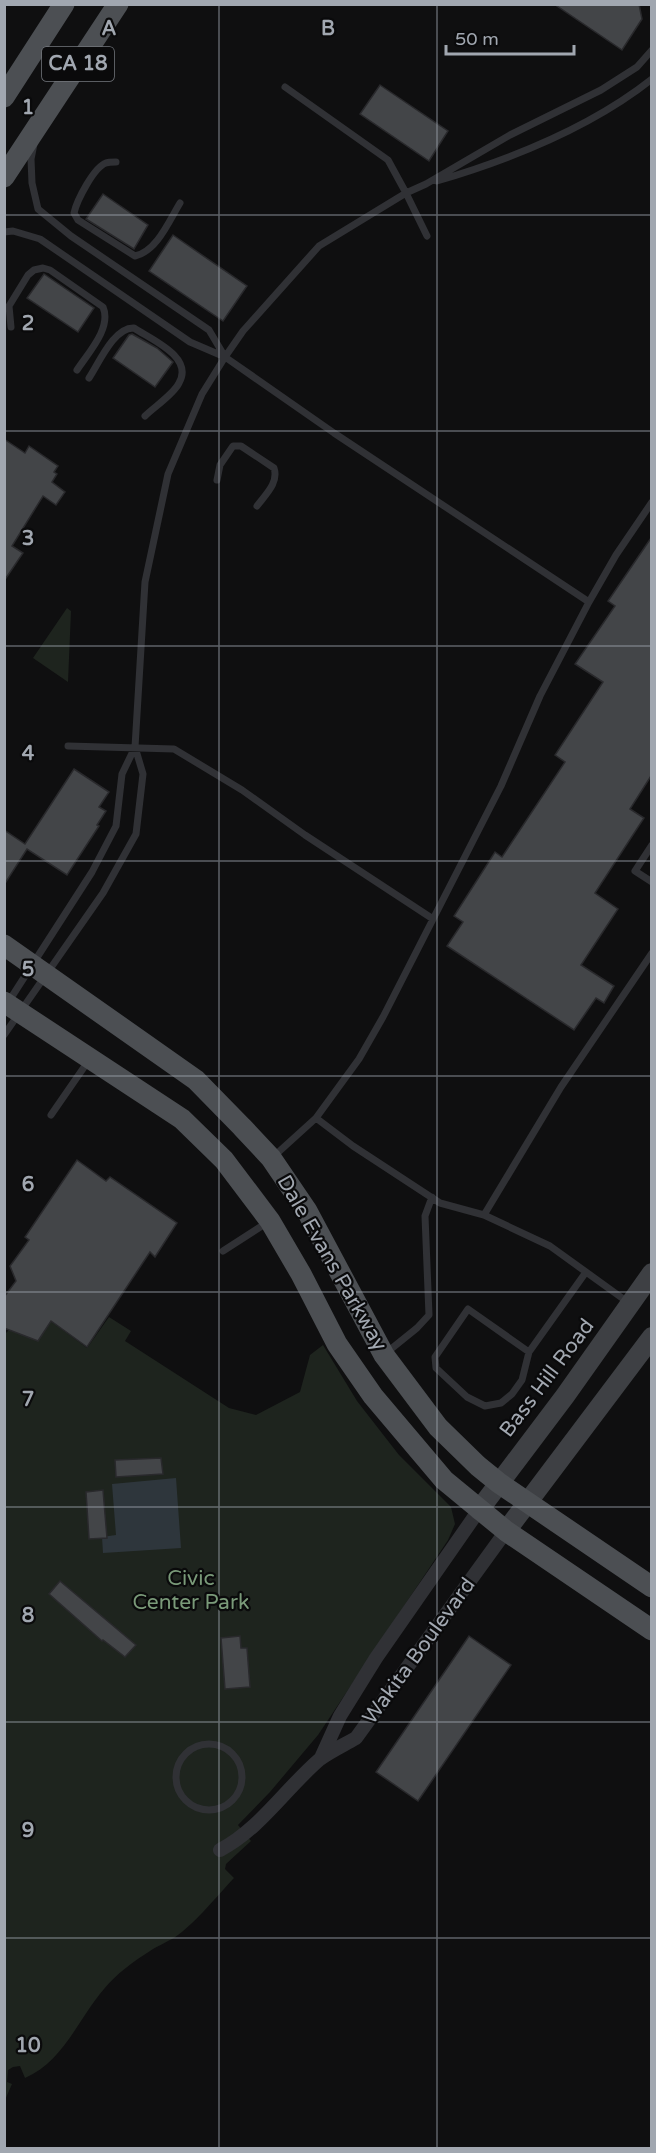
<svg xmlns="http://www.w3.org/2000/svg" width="656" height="2153" viewBox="0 0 656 2153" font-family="'Varela Round',sans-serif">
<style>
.green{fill:#1e241e}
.water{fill:#2e363c}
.building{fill:#434548;stroke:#29292c;stroke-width:1.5}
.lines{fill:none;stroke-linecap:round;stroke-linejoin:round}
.lane{stroke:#303135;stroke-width:7}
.street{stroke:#303135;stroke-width:14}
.secondary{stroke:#3e4044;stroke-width:20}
.primary{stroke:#4c4f53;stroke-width:21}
.grid{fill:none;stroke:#a1a7b0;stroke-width:1.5;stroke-opacity:0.55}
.labels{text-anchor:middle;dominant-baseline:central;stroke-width:4.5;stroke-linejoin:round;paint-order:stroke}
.shield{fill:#0a0a0b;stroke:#74787e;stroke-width:1.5}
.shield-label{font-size:20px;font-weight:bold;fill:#a1a7b0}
.street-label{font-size:21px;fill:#a1a7b0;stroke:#0a0a0b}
.park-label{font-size:21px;fill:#7a9a79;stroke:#0a0a0b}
.grid-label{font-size:20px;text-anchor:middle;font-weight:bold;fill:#a1a7b0;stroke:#0a0a0b;stroke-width:4.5;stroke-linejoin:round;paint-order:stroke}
</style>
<rect width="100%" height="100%" fill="#0f0f10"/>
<path class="green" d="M 67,608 L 71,611 L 68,682 L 33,658 Z
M 109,1317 L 131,1331 L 125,1341 L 229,1408 L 256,1415 L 300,1392 L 310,1355 L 323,1345 L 357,1401 L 399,1455 L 451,1507 L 455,1524 L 448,1540 L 318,1735 L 270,1792 L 238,1825 L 251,1841 L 226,1864 L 225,1869 L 234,1878 C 218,1895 196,1922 178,1935 C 170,1941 159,1945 150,1951 C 134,1961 116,1974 104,1989 C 78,2019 64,2061 25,2078 L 20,2066 L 13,2067 L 8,2070 L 7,2082 L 12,2084 L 5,2100 L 5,1334 L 9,1330 L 38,1341 L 51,1321 L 87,1348 Z"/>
<path class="water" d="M 176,1478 L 181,1548 L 103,1553 L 102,1537 L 116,1535 L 112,1484 Z"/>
<path class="building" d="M 554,4 L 639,4 L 642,19 L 622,50 Z
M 380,85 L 448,131 L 429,161 L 360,114 Z
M 103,194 L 148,225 L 134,249 L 86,219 Z
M 173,235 L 247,286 L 223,321 L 149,271 Z
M 44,274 L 94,308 L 78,332 L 27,298 Z
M 132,334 L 157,348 L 173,362 L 155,387 L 113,358 L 129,335 Z
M 4,439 L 25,453 L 29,446 L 58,466 L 54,472 L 57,474 L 52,482 L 65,492 L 56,505 L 43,496 L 12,546 L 23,553 L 4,581 Z
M 651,538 L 651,776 L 630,809 L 644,818 L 595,893 L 618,909 L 581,965 L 614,986 L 604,1003 L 596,998 L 574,1030 L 447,946 L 463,922 L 454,916 L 495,852 L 502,857 L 565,762 L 555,755 L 603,682 L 575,664 L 615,606 L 608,601 Z
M 74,769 L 109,792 L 99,807 L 106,811 L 97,825 L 99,826 L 67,875 L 27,849 L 4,885 L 4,830 L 25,844 Z
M 77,1160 L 106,1181 L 110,1177 L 177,1223 L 155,1257 L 150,1252 L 87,1347 L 51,1321 L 38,1341 L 4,1328 L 4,1297 L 16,1281 L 10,1266 L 29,1240 L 25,1237 Z
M 161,1458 L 163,1474 L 116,1477 L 115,1460 Z
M 103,1490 L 107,1538 L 89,1539 L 86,1492 Z
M 60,1581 L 136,1645 L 125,1657 L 103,1640 L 102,1641 L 49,1594 Z
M 240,1636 L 241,1648 L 247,1648 L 250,1687 L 225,1689 L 221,1638 Z
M 469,1636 L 511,1665 L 418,1801 L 376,1772 Z"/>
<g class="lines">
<path class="lane" d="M 285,87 L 388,160 L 406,193 L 427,236
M 34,144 L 31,159 L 32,183 L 38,209 L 71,236 L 209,330 L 225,357
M 116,162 C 114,162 108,162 106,163 C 94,167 77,200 74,213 L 78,220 L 135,256 C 157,251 169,221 180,203
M 437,181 C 512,159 590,128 652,79
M 4,232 L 13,231 L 40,239 L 190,342 L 225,357 L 334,433 L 589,602 L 616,555 L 652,502
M 11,327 L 9,306 L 28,275 L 34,270 L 43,268 L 50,270 L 103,307 C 112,328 88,353 77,370
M 89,378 C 99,363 114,327 134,328 C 152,340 194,357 179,383 C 174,394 154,407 145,416
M 217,480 L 220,465 L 233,446 L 241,446 L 274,468 C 279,483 265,495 257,506
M 68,746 L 174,749 L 242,790 L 305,835 L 433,919
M 652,845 L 635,871 L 652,882
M 9,1001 L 92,872 L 116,826 L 122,774 L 135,747
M 4,1035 L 103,893 L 136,834 L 143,774 L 135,747 L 145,582 L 168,474 L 202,394 L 225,357 L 243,331 L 319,246 L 406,193 L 426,184 L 510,135 L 601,90 L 637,67 L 652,50
M 51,1115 L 89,1060
M 316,1118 L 353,1146 L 440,1203 L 484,1215 L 550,1246 L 629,1303
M 273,1157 L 316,1118 L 359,1059 L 383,1017 L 501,786 L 540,696 L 589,602
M 484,1215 L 561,1087 L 652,953
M 223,1251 L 268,1222
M 529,1352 L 468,1309 L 435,1357 L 436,1368 L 467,1397 L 485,1406 L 501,1403 L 512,1394 L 522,1380 L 529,1352 L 586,1272
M 386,1353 L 417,1328 L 429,1315 L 425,1216 L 432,1197
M176 1777a33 33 0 1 1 66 0a33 33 0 1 1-66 0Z"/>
<path class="street" d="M 321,1758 L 340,1716 L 376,1658 L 479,1510
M 220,1850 C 260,1829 286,1788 320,1759 C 331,1751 344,1745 356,1738 L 506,1531"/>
<path class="secondary" d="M 479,1510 L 565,1396 L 652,1273
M 506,1531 L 652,1337"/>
<path class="primary" d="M 4,97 L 64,4
M 4,177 L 118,4
M 4,945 L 196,1080 L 242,1127 L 271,1158 L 307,1211 L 384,1355 L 438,1427 L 478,1466 L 499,1483 L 652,1587
M 4,1002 L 182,1119 L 224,1160 L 270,1221 L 301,1274 L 337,1344 L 373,1396 L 444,1480 L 506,1531 L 652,1630"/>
</g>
<path class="grid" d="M 219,4 L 219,2148M 437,4 L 437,2148M 4,215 L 652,215M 4,431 L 652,431M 4,646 L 652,646M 4,861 L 652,861M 4,1076 L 652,1076M 4,1292 L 652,1292M 4,1507 L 652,1507M 4,1722 L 652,1722M 4,1938 L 652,1938"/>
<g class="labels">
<rect class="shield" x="42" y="47" width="72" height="34" rx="4.5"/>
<g class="shield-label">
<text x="78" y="64">CA 18</text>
</g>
<g class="street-label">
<text transform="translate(332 1263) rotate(60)">Dale Evans Parkway</text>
<text transform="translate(547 1378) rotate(-53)">Bass Hill Road</text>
<text transform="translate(419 1651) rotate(-54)">Wakita Boulevard</text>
</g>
<g class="park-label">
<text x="191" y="1578">Civic<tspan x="191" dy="24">Center Park</tspan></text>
</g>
</g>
<g class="grid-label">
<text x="109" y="35">A</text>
<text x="328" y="35">B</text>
<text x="28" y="114">1</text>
<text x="28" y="330">2</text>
<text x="28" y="545">3</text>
<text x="28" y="760">4</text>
<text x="28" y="976">5</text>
<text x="28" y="1191">6</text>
<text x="28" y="1406">7</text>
<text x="28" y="1622">8</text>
<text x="28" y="1837">9</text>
<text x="28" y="2052">10</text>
</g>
<rect width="656" height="2153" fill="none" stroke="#a1a7b0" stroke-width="12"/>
<path d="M446 45v9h128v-9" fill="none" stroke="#a1a7b0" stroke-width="3"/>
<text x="455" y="45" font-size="18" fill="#a1a7b0" stroke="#0a0a0b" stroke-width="4.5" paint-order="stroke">50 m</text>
</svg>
